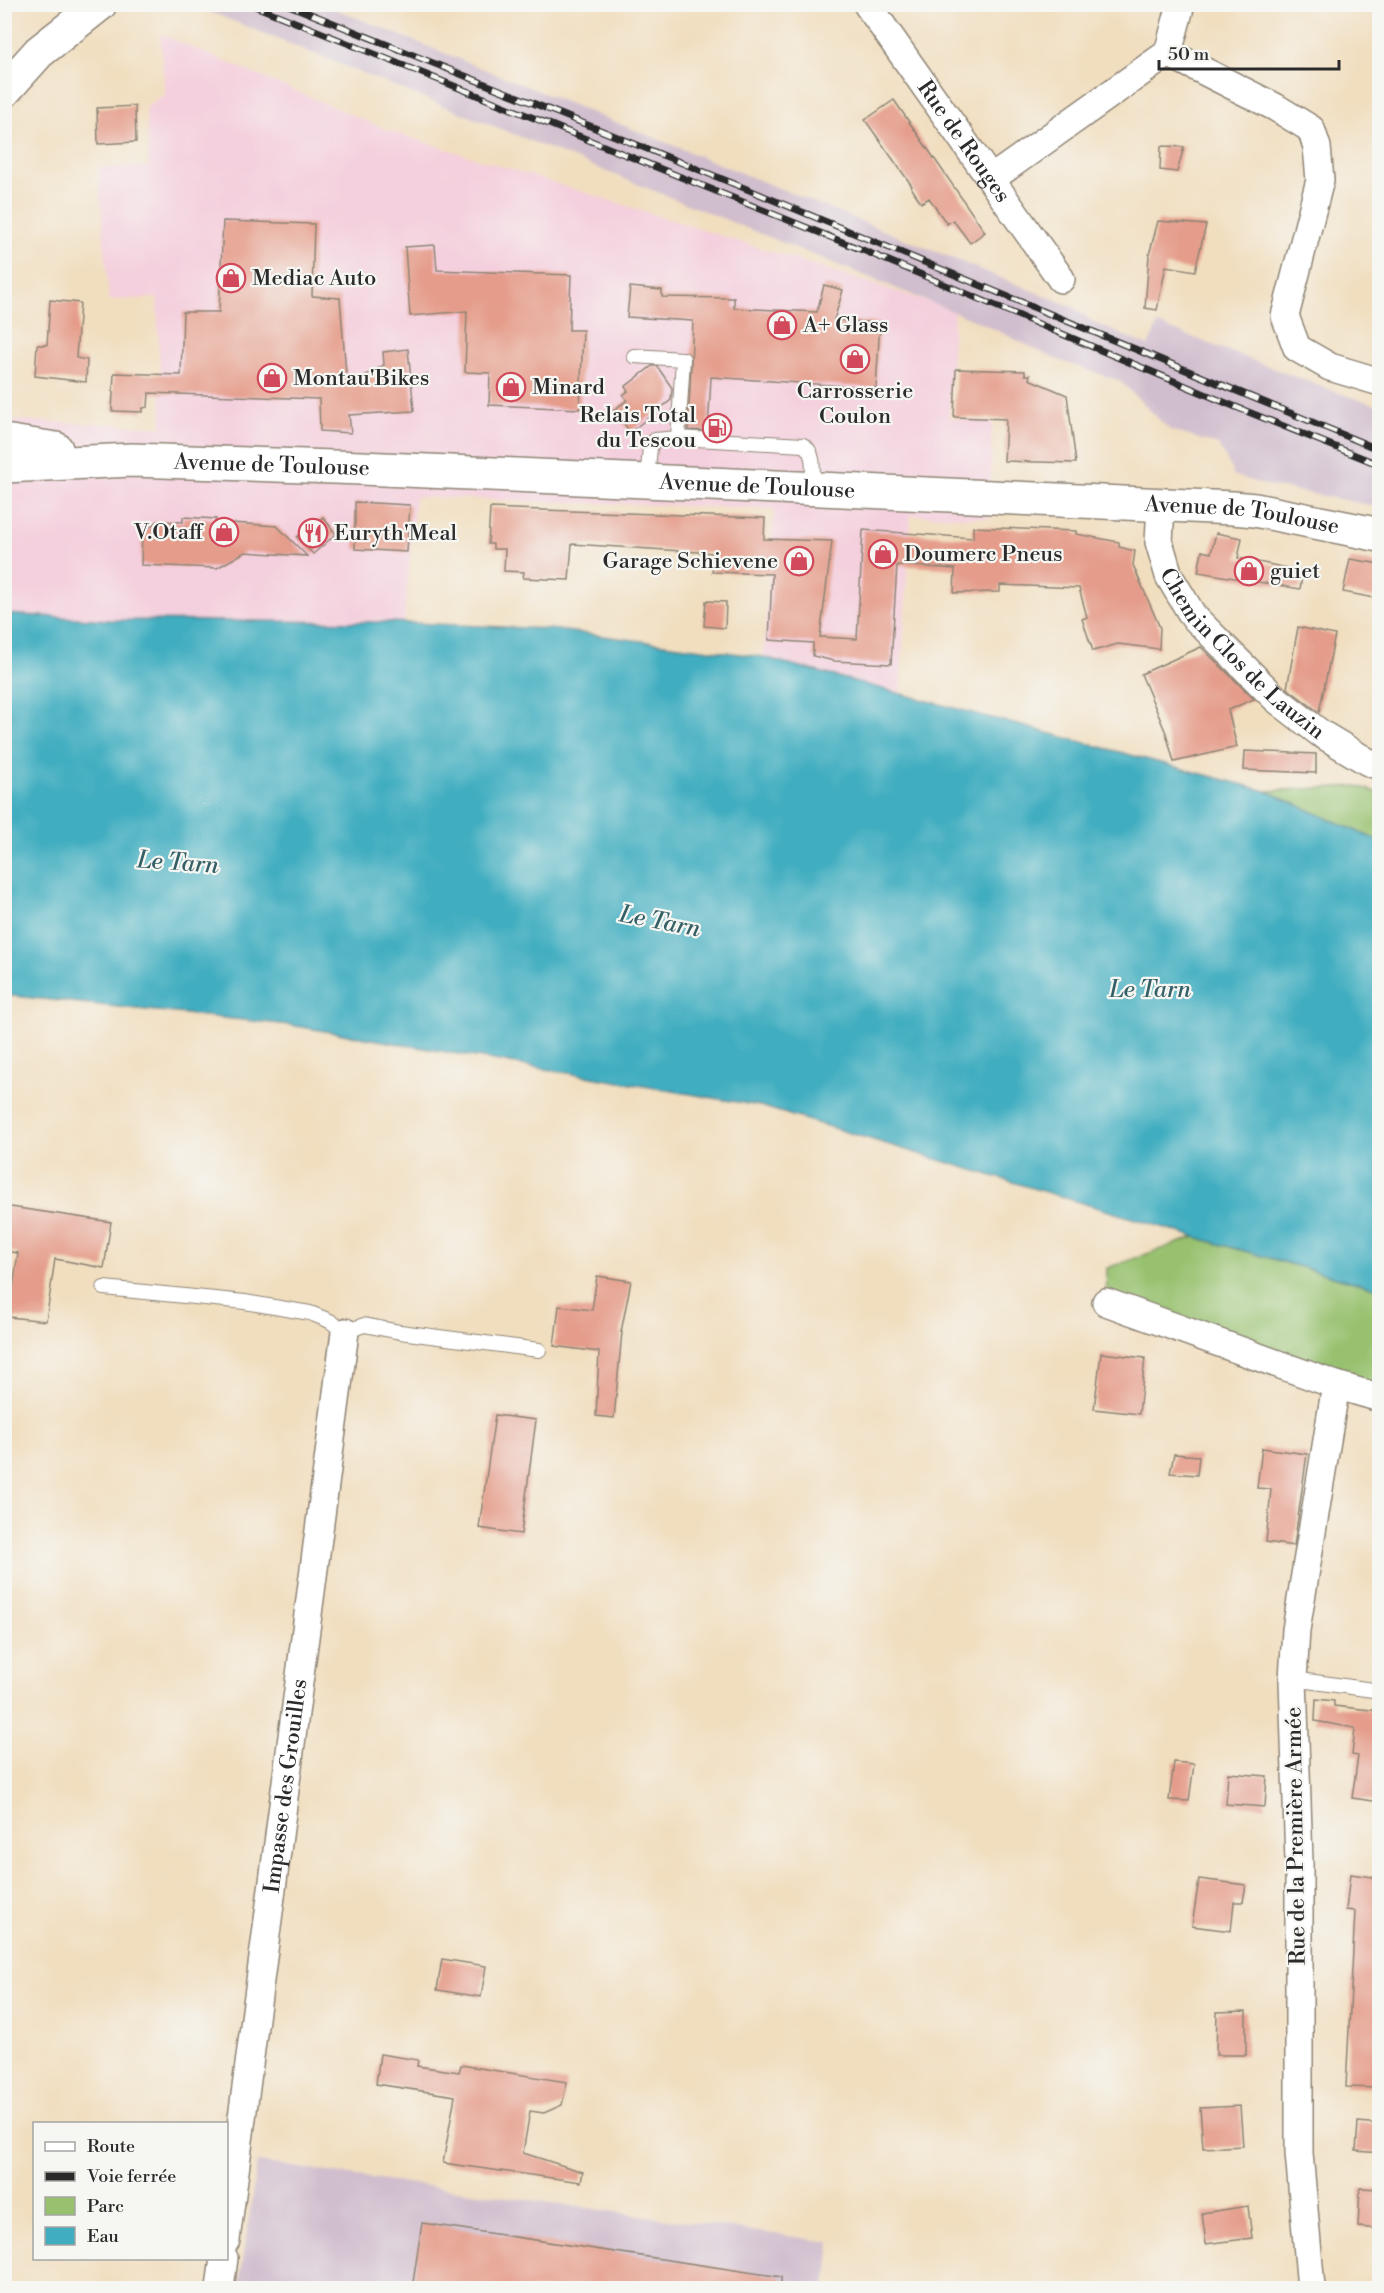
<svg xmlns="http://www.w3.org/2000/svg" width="1384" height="2293" viewBox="0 0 1384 2293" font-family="'Libre Bodoni',serif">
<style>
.built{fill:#f4cfdd}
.industrial{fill:#d0bdcd}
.green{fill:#97c16e;stroke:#61764c;stroke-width:1.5}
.water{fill:#41adc0;stroke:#366c76;stroke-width:1.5}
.building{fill:#e59c8a}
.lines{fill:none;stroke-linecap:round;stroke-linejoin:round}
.service-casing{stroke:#8e8475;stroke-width:16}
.minor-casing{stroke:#8e8475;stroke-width:30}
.primary-casing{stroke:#8e8475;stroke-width:36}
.service{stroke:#fff;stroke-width:14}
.minor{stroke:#fff;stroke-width:27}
.primary{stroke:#fff;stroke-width:33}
.rail-casing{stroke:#2b2b2b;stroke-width:7}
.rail{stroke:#f6f6f2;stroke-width:4.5;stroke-dasharray:14;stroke-linecap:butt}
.labels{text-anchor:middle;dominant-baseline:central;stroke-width:4.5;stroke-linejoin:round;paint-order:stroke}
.street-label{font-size:22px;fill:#2b2b2b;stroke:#f6f6f2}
.poi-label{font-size:22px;fill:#2b2b2b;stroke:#f6f6f2;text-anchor:start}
.water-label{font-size:24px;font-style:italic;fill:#345f67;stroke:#f6f6f2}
</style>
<rect width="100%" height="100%" fill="#f6f6f2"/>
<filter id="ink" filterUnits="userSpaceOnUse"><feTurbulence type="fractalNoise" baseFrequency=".0167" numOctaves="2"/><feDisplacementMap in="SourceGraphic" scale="12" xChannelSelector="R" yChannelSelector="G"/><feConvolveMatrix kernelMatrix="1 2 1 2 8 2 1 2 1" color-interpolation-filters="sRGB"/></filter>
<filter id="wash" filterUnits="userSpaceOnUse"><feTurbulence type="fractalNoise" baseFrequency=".008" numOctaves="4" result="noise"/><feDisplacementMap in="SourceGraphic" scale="24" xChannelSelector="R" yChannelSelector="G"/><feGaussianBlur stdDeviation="1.35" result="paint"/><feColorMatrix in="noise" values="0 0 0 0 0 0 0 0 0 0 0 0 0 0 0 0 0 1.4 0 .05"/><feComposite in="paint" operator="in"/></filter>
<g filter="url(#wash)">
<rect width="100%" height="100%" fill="#f1debf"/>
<path class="built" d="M 160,34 L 390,131 L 930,302 L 954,312 L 949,418 L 992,422 L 990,518 L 911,515 L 900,693 L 763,657 L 774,509 L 415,497 L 404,623 L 109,620 L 5,614 L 5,420 L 162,427 L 157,298 L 109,300 L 98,168 L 149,166 L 146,107 L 165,94 Z"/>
<path class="industrial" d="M 193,5 L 325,5 L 1073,307 L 1093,322 L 1148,346 L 1158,324 L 1330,390 L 1379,406 L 1379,507 L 1261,484 L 1233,475 L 1232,469 L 1218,445 L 1170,430 L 1120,381 L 1053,358 L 988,326 L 930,302 Z
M 257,2162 L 831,2242 L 826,2288 L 239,2288 Z"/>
<path class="green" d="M 1357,786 L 1379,793 L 1379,841 L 1266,791 Z
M 1195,1237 L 1379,1289 L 1379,1398 L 1106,1302 L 1107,1268 Z"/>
<path class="water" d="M 4,614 L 109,620 L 388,622 L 550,629 L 763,657 L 1266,791 L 1379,841 L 1379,1289 L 1195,1237 L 760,1106 L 290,1025 L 5,995 Z"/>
<g id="blocks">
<path class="building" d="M 894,100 L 985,232 L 970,243 L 953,220 L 947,224 L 929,198 L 921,203 L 911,187 L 912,186 L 865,120 Z
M 135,106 L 136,142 L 98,144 L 97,108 Z
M 1161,146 L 1184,147 L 1177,172 L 1160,170 Z
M 223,221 L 314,224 L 312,296 L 340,298 L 347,386 L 384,365 L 383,352 L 408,349 L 414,411 L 349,415 L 351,433 L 320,431 L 319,399 L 149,393 L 148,407 L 143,408 L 143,412 L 112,411 L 114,373 L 181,375 L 183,312 L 219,312 Z
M 1158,221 L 1206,225 L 1195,271 L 1166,266 L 1157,310 L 1145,308 L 1149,255 Z
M 435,245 L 437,270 L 571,275 L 569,330 L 583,330 L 580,409 L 489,405 L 490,373 L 465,372 L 467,311 L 410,316 L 405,247 Z
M 824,285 L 843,290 L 834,320 L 880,323 L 876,388 L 711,377 L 708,431 L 688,430 L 693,321 L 627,317 L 630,287 L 662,290 L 662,297 L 734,298 L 734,308 L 817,312 Z
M 50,300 L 80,303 L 76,358 L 87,360 L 86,382 L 35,376 L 37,345 L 47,345 Z
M 652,366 L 657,366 L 672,388 L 671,400 L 630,432 L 614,410 L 627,400 L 623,395 L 628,391 L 625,387 Z
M 956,369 L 1025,371 L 1025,375 L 1030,375 L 1029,379 L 1067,395 L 1076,463 L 1004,461 L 1006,419 L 954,417 Z
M 355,502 L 410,505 L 407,552 L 355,549 Z
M 490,508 L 765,518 L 764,539 L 832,541 L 820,637 L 857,639 L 863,530 L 973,538 L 973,527 L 1076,531 L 1076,534 L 1119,542 L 1119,547 L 1135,551 L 1133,565 L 1160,628 L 1159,649 L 1118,644 L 1093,651 L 1082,619 L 1087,617 L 1079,588 L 1000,585 L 1000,592 L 954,593 L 955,569 L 897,565 L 891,664 L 834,661 L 813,656 L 813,643 L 769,640 L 772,574 L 712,572 L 713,553 L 572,544 L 569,580 L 523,578 L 524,572 L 504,571 L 505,549 L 493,549 L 493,544 L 488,544 Z
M 183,517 L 216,519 L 215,522 L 277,526 L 307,556 L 245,552 L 217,568 L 141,565 L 142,533 L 158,521 L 183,522 Z
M 323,517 L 336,534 L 313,554 L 297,537 Z
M 1216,533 L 1242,538 L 1238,558 L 1303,571 L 1300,589 L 1198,572 L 1202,551 L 1211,553 Z
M 1350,559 L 1380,564 L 1380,599 L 1343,592 Z
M 706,601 L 726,602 L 725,628 L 704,626 Z
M 1298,627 L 1335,635 L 1319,712 L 1287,688 Z
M 1201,647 L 1254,699 L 1228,710 L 1237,747 L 1174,762 L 1166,733 L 1141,674 Z
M 1245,751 L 1316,754 L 1316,773 L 1244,770 Z
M 4,1206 L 111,1222 L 104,1268 L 55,1259 L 46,1321 L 9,1317 L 18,1253 L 4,1251 Z
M 597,1276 L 631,1281 L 621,1332 L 622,1332 L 614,1418 L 596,1416 L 599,1352 L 554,1346 L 559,1306 L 592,1310 Z
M 1101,1353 L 1145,1358 L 1139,1414 L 1094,1409 Z
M 495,1415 L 536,1420 L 521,1534 L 479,1528 Z
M 1262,1448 L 1307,1454 L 1294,1546 L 1266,1542 L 1271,1489 L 1257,1488 Z
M 1174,1454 L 1199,1456 L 1197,1475 L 1170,1473 Z
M 1316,1699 L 1334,1701 L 1334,1706 L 1380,1711 L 1380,1802 L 1352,1798 L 1358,1756 L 1352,1755 L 1355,1728 L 1315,1721 Z
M 1174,1762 L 1194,1764 L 1189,1801 L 1169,1800 Z
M 1228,1773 L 1267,1776 L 1265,1807 L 1226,1804 Z
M 1350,1874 L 1380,1878 L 1380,2027 L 1377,2052 L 1380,2052 L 1380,2088 L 1346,2087 L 1355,1911 L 1346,1910 Z
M 1199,1879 L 1246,1885 L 1243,1902 L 1234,1902 L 1231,1931 L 1192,1926 Z
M 442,1959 L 486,1966 L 481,1997 L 437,1990 Z
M 1246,2011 L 1246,2055 L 1216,2055 L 1217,2012 Z
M 380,2054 L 418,2060 L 417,2066 L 459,2072 L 461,2065 L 567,2082 L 562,2105 L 544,2113 L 530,2111 L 523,2153 L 583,2172 L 581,2182 L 443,2163 L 455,2096 L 376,2084 Z
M 1240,2106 L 1243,2146 L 1203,2148 L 1200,2108 Z
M 1358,2122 L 1380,2124 L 1380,2153 L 1356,2151 Z
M 1360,2188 L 1380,2189 L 1380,2229 L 1358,2227 Z
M 1248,2206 L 1252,2238 L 1206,2244 L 1202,2213 Z
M 422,2223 L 781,2277 L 781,2289 L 412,2289 Z"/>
</g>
</g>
<g filter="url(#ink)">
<use href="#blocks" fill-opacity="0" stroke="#8e8475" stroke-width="1.5"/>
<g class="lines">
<g class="service-casing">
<path id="service" d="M 634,356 L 683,359 L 678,438
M 647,481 L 650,447 L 655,440 L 678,438 L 803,445 C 817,453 812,475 812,489
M 104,1288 L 245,1302 L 310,1313 L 330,1321 L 345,1332 L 364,1325 L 400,1332 L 539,1350
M 1293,1679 L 1380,1691"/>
</g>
<g class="minor-casing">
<g id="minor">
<path id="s1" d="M 867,4 L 1061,279"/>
<path d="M 1168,53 L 1275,107 L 1311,129 L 1317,147 L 1320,180 L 1285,316 L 1297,348 L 1330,367 L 1380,382"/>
<path d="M 991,179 L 1168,53 L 1181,4"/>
<path id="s2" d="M 1161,505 L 1159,542 L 1169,576 L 1193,616 L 1276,699 L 1320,733 L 1368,762 L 1380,766"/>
<path d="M 1106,1302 L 1336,1385 L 1380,1398"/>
<path id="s3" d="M 226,2240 L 345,1332"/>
<path d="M 220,2288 L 224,2258"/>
<path d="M 1311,2288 L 1299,2153 L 1299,1862 L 1293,1679 L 1296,1630 L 1336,1385"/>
</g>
</g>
<g class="primary-casing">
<g id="primary">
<path d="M 4,91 L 39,52 L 100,4"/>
<path d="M 4,441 L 56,449"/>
<path id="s4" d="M 4,466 L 132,460 L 362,468 L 1233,508 L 1255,510 L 1380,535"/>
</g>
</g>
<use href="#service" class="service"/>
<use href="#minor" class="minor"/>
<use href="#primary" class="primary"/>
<g class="rail-casing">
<path id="rail" d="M 250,4 L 865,251 L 1231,405 L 1380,465
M 286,4 L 737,185 L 1380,450"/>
</g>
<use href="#rail" class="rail"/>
</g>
</g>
<defs>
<g id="shop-ring" transform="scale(1.5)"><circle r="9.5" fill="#f6f6f2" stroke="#d1495b" stroke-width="1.5"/><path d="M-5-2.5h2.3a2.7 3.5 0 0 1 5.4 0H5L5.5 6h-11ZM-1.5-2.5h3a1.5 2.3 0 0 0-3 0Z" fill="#d1495b"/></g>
<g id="fuel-ring" transform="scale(1.5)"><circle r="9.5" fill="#f6f6f2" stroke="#d1495b" stroke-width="1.5"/><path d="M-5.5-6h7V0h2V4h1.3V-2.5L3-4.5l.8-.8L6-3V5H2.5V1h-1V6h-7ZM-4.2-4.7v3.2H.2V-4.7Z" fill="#d1495b"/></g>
<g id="restaurant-ring" transform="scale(1.5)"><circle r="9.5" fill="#f6f6f2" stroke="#d1495b" stroke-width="1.5"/><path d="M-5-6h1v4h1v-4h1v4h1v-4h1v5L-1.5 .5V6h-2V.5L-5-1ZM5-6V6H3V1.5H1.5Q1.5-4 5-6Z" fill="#d1495b"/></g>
</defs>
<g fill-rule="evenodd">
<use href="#shop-ring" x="231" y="278"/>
<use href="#shop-ring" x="782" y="325"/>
<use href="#shop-ring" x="855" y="359"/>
<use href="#shop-ring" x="272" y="378"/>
<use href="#shop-ring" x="511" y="387"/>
<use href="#fuel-ring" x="717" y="428"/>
<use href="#shop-ring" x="224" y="532"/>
<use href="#restaurant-ring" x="313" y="533"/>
<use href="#shop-ring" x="883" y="554"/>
<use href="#shop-ring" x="799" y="561"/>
<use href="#shop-ring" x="1249" y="571"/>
</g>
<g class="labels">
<g class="street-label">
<text stroke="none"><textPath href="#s1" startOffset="168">Rue de Rouges</textPath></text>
<text stroke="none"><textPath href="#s4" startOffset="268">Avenue de Toulouse</textPath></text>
<text stroke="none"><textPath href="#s4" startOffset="754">Avenue de Toulouse</textPath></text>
<text stroke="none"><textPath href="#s4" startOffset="1240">Avenue de Toulouse</textPath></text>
<text stroke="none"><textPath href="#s2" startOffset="180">Chemin Clos de Lauzin</textPath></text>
<text stroke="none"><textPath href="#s3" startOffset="458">Impasse des Grouilles</textPath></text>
<text transform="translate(1296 1836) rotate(-91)">Rue de la Première Armée</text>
</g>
<g class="poi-label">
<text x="252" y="278">Mediac Auto</text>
<text x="803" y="325">A+ Glass</text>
<text x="293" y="378">Montau'Bikes</text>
<text x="532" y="387">Minard</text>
<text x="855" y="391" text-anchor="middle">Carrosserie<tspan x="855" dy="25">Coulon</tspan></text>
<text x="696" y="415" text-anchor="end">Relais Total<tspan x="696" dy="25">du Tescou</tspan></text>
<text x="203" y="532" text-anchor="end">V.Otaff</text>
<text x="334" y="533">Euryth'Meal</text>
<text x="904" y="554">Doumerc Pneus</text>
<text x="778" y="561" text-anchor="end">Garage Schievene</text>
<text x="1270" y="571">guiet</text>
</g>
<g class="water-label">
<text transform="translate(178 863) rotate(4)">Le Tarn</text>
<text transform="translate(660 922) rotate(11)">Le Tarn</text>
<text x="1150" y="990">Le Tarn</text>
</g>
</g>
<rect width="1384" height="2293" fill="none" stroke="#f6f6f2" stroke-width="24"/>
<rect x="33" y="2122" width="195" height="138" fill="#f6f6f2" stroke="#a5a5a2" stroke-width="1.5"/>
<rect x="45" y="2142" width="30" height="9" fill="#ffffff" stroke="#a5a5a2" stroke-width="1.5"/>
<text x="87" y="2152" font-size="18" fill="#2b2b2b">Route</text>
<rect x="45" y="2172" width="30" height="9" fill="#2b2b2b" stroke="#a5a5a2" stroke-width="1.5"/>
<text x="87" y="2182" font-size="18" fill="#2b2b2b">Voie ferrée</text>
<rect x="45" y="2197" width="30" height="18" fill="#97c16e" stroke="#a5a5a2" stroke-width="1.5"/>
<text x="87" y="2212" font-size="18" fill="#2b2b2b">Parc</text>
<rect x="45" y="2227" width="30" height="18" fill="#41adc0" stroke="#a5a5a2" stroke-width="1.5"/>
<text x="87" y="2242" font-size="18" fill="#2b2b2b">Eau</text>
<path d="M1159 60v9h180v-9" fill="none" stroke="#2b2b2b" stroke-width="3"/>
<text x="1168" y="60" font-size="18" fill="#2b2b2b" stroke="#f6f6f2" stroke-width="4.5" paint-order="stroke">50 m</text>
</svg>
